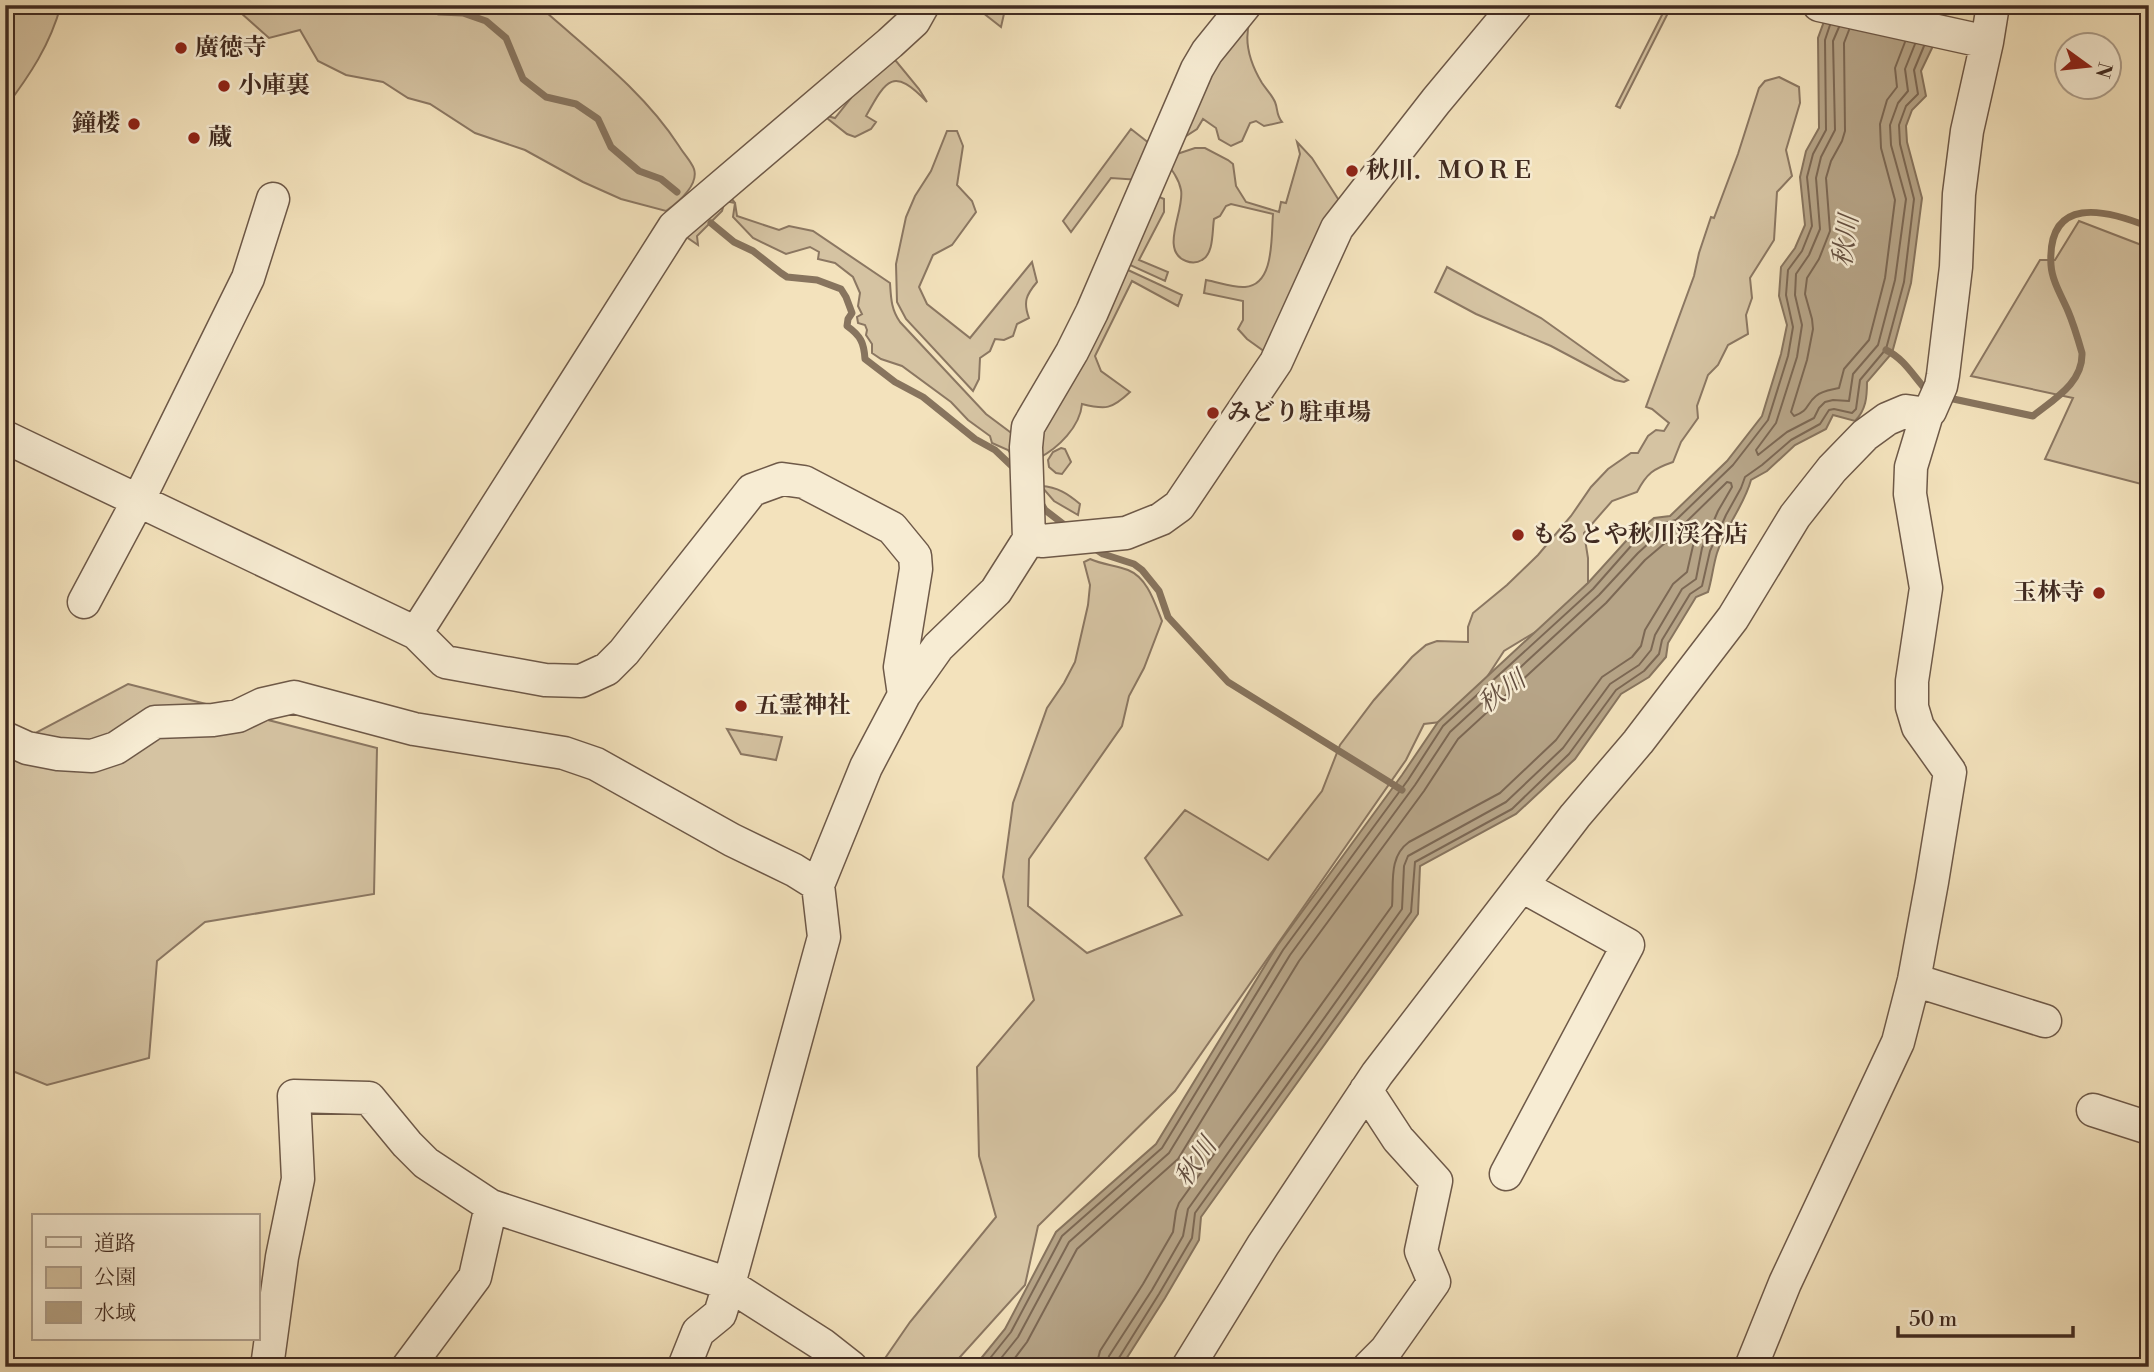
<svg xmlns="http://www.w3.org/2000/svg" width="2154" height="1372" viewBox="0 0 2154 1372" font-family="'Libre Bodoni','Noto Serif JP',serif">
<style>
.green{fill:#d5c3a2;stroke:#8b7762;stroke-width:2}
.water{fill:#b6a487;stroke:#87745e;stroke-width:2}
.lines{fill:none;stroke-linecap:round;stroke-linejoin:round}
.shore{stroke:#7c6854;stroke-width:2}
.stream{stroke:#87745e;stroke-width:7}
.minor-casing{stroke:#6e5948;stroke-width:35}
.minor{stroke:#f7ecd3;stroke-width:32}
.poi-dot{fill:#8f2418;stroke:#f7ecd3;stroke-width:2.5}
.labels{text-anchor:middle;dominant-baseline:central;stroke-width:5;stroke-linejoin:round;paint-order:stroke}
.poi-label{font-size:24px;font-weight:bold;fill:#412b21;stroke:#f7ecd3;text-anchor:start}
.water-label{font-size:26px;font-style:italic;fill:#644f40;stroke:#f7ecd3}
</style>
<rect width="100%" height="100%" fill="#f3e2bc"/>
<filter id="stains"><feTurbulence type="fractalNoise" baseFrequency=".00286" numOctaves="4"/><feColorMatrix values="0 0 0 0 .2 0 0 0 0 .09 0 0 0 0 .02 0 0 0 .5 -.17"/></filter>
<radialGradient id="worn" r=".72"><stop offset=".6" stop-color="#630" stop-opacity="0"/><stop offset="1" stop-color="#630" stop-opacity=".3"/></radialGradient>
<path class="green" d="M 5,5 L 61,5 C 50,45 30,75 5,108 Z
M 232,5 L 538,5 C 587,49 643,90 679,146 C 683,153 691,161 694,169 C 699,185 677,203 666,211 L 621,199 L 583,182 L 525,150 L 475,133 L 430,104 L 408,98 L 383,82 L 346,75 L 318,61 L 300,30 L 269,38 Z
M 973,5 L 1006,5 L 1001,27 Z
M 1667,5 L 1672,5 L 1620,108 L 1616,106 Z
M 1250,20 C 1243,42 1250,63 1262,83 C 1266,89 1272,95 1275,102 C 1278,109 1276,115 1282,122 L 1264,126 L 1256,121 L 1250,123 L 1242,141 L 1231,146 L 1219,139 L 1216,128 L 1203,119 L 1197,129 L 1183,138 L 1195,89 Z
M 888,61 L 896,61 L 919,89 L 927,102 C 893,66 886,80 866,116 L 876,122 L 871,129 L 855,137 L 847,134 L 823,115 L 835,118 L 851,98 L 850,92 Z
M 1779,77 L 1799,87 L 1800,103 L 1786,150 L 1792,176 L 1777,192 L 1774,240 L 1750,278 L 1752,298 L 1746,315 L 1748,334 L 1728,345 L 1718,365 L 1708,375 L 1697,406 L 1698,418 L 1681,442 L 1673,462 C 1653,469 1647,473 1637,492 L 1612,501 L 1584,533 L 1588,558 L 1588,583 L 1542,628 L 1504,651 L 1472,700 L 1449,721 L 1424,724 L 1406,760 L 1175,1091 L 1038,1226 L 1025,1285 L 951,1367 L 879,1367 L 910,1322 L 996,1217 L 979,1156 L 977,1067 L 1034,1000 L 1003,877 L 1013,803 L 1047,708 L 1064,683 L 1075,662 L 1088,605 L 1090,585 L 1084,562 L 1090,559 C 1103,565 1116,565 1128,570 C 1148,578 1155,604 1162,621 L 1144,668 L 1129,696 L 1122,726 L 1029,859 L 1028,906 L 1087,953 L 1182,915 L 1145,858 L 1185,810 L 1268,860 L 1322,791 L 1340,745 L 1374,700 L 1412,657 L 1426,645 L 1437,641 L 1468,642 L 1468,627 L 1473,613 L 1507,585 L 1538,555 L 1571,516 L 1591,487 L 1608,469 L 1631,453 L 1638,453 L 1648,436 L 1656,430 L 1664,431 L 1669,423 L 1652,409 L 1646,407 L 1694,276 L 1699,253 L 1711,217 L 1714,218 L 1738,154 L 1759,88 L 1765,81 Z
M 1131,129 L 1154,147 L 1140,180 L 1111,178 L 1071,232 L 1063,221 Z
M 947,131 L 957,131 L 963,146 L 957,185 L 972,201 L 976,212 L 952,245 L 933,255 L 919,287 L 927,304 L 970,338 L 1032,262 L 1037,282 C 1026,295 1023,302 1029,318 L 1017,324 L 1013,336 L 1004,340 L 995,339 L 990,351 L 980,358 L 979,379 L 973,391 L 906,319 L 897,302 L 896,264 L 906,217 L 915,196 L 931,171 Z
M 1297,142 L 1312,158 L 1340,202 L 1272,357 L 1247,339 L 1238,329 L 1243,320 L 1243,301 L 1204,293 L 1206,280 C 1218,282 1233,288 1245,287 C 1275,285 1271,236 1273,214 L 1231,204 L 1226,206 L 1220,216 L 1214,219 C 1212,231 1214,254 1202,260 C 1197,263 1191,263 1186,261 C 1159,251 1185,210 1181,190 C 1179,179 1172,170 1165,161 L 1177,154 L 1195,148 L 1205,148 L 1228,160 L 1233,164 L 1236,186 L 1246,202 L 1279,212 L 1281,202 L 1286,203 L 1300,154 Z
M 728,194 L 735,203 L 737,216 L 779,230 L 789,226 L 813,231 L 890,283 C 891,298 891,309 900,322 L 986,414 L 1018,438 L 1019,465 L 1008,450 L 992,443 L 990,436 L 968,420 L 951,402 L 902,366 L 881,359 L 872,353 L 872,344 L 866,335 L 867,330 L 865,325 L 858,323 L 857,317 L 862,314 L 858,306 L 860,293 L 853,277 L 835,263 L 818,259 L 819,252 L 810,247 L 786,254 L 753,238 L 733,217 L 735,203 L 725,201 L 722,211 L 697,236 L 698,245 L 685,236 Z
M 1152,194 L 1164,199 L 1164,212 L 1139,260 L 1168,272 L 1165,281 L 1130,265 L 1125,258 Z
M 2079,221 L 2144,246 L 2149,250 L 2149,486 L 2045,459 L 2073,398 L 1971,376 L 2040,260 L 2055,260 Z
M 1447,267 L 1541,318 L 1628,380 L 1624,382 L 1615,380 L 1551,346 L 1476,314 L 1435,292 Z
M 1128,270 L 1182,295 L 1178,306 L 1132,281 L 1095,356 L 1101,371 L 1130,392 C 1112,409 1106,410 1082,404 C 1080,427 1058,448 1039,458 L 1037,428 L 1120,272 Z
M 1061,448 L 1065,449 L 1071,462 L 1062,474 L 1056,473 L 1049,467 L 1048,460 L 1053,452 Z
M 1041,486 C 1058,487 1068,494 1080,504 L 1078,515 L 1054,501 Z
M 128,684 L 377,748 L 374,894 L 205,922 L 157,961 L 149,1058 L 47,1085 L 5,1068 L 5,749 Z
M 727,729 L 782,737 L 776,760 L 741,754 Z"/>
<path class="water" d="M 1830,5 L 1943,5 L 1946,19 L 1921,71 L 1926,96 L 1912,110 L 1906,126 L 1907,142 L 1922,198 L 1911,283 L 1892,353 L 1867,382 C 1867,397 1866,410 1855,421 L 1833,415 L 1826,429 L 1795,445 L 1767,471 L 1751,480 C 1744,506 1725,527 1717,553 C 1713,566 1712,579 1708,592 L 1696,597 L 1668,643 L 1666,657 L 1649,677 L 1621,694 L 1575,759 L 1516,814 L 1420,866 L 1418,914 L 1201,1217 L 1199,1240 L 1165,1298 L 1121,1367 L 974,1367 L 1005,1329 L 1056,1232 L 1156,1144 L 1277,946 L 1402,775 L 1438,722 L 1588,583 L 1626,541 L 1654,518 L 1670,516 L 1727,461 L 1762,416 L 1781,354 L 1787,325 L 1779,296 L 1781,267 L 1795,248 L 1805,225 L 1800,177 L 1806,151 L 1819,128 L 1818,38 Z"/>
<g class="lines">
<path class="shore" d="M 1839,27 L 1833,41 L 1835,130 L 1821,157 L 1816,178 L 1820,229 L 1809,255 L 1796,274 L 1795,295 L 1802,325 L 1797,357 L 1776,423 L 1756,450 L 1758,455 L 1787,432 L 1814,418 L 1819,408 L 1825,402 L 1833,400 L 1849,401 L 1853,374 L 1878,345 L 1895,280 L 1906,199 L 1891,145 L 1890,125 L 1898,103 L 1908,91 L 1905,69 L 1915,44
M 1849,30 L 1844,43 L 1845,131 L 1842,141 L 1831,161 L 1826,178 L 1830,231 L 1819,259 L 1807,278 L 1805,294 L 1812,319 L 1813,329 L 1807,360 L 1791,412 L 1794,416 C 1810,410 1805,405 1816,396 C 1823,390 1831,390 1839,388 L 1844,369 L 1869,340 L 1885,278 L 1895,200 L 1881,148 L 1880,124 L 1887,100 L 1897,87 L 1895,68 L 1905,42
M 983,1367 L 1011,1332 L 1062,1236 L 1162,1148 L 1283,950 L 1408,780 L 1443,726 L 1593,589 L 1631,546 L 1656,525 L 1676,520 L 1733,465 L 1768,420 L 1788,356 L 1793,327 L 1786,295 L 1788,270 L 1802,251 L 1812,226 L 1807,177 L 1813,154 L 1826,130 L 1825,40 L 1830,25
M 994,1367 L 1018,1337 L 1069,1242 L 1169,1153 L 1290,955 L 1415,785 L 1450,732 L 1599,595 L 1638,553 L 1660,533 L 1680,528 L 1723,486 L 1727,482 L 1731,483 L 1732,487 L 1718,511 L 1702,548 L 1696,579 L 1682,589 L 1655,635 L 1651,650 L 1639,665 L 1610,684 L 1563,748 L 1506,802 L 1408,856 L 1404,866 L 1402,909 L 1188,1209 L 1183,1236 L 1152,1290 L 1109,1356 L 1107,1367
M 1008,1367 L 1027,1342 L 1077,1249 L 1178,1159 L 1299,961 L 1424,791 L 1458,739 L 1606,603 L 1645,560 L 1665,543 L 1677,541 L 1690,533 L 1694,534 L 1695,537 L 1687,572 L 1673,584 L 1645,630 L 1641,646 L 1632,657 L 1602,677 L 1556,740 L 1500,793 L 1409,842 C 1388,857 1394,884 1392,906 L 1179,1203 L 1176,1211 L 1173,1232 L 1143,1284 L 1100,1351 L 1096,1367
M 1116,1367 L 1117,1361 L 1159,1294 L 1192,1238 L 1195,1213 L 1411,912 L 1415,862 L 1512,809 L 1569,754 L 1616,690 L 1644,671 L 1659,654 L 1662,640 L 1690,594 L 1702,586 L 1710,551 L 1726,515 L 1741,488 L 1745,477 L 1762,465 L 1791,440 L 1820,424 L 1829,410 L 1834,409 L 1852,413 L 1856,409 L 1860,380 L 1886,349 L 1904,282 L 1914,199 L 1900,144 L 1899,125 L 1906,106 L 1918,94 L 1914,70 L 1924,46"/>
<path class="stream" d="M 425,5 L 439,12 L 463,13 L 486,21 L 506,38 L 523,79 L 546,97 L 576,104 L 598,119 L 611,147 L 639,171 L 661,179 L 677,192
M 711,223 L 734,242 L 753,251 L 781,273 L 787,277 L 817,280 L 841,289 L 846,297 L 852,313 L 848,319 L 847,326 C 861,336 864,343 865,359 L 895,382 L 923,397 L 975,439 L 995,450 L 1017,471
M 1886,350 C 1905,359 1915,379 1929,393
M 1944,397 L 2033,416 C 2054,399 2083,383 2082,353 C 2078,339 2074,325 2068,311 C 2062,297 2052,281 2051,265 C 2047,195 2105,209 2149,227
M 1039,500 L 1045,510 L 1071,530
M 1091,546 L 1103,554 L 1134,564 L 1142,570 L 1159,591 L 1168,617 L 1228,682 L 1402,790"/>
<g class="minor-casing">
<path id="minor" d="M 1819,5 L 1987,42
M 5,437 L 416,633 L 445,662 L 545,680 L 581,681 L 607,669 L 624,652 L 752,490 L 782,479 L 804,482 L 892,528 L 915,556 L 916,569 L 900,667 L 904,695
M 1029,539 L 1042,541 L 1126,533 L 1161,519 L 1179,506 L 1276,362 L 1337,228 L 1436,101 L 1516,5
M 84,602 L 139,499 L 248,278 L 273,199
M 416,633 L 674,227 L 890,43 L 914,21 L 923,5
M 5,738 L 27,748 L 58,754 L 92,756 L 116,748 L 155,722 L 213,720 L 238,716 L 263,704 L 294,697 L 414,729 L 564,753 L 596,764 L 732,840 L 794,870 L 818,885
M 1914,980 L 2045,1021
M 1366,1090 L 1398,1139 L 1436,1181 L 1421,1251 L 1434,1282 L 1386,1350 L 1369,1367
M 2093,1110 L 2149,1128
M 1506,1174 L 1628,945 L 1522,886
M 267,1367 L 282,1257 L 298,1179 L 294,1096 L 369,1098 L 407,1144 L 426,1163 L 491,1206 L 729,1284 L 824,937 L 818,885 L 866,767 L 904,695 L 938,647 L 996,591 L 1029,539 L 1026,447 L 1028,427 L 1072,352 L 1092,312 L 1197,69 L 1207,52 L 1245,5
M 408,1367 L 475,1277 L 491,1206
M 684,1367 L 698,1332 L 720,1314 L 729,1285 L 823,1345 L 851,1367
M 1188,1367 L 1263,1245 L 1377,1074 L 1575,816 L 1638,742 L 1733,618 L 1795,516 L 1832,469 L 1865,435 L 1887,419 L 1906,411 L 1927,414
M 1751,1367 L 1785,1283 L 1898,1042 L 1914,980 L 1932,882 L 1950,772 L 1918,727 L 1912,707 L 1912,681 L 1926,588 L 1910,494 L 1911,467 L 1927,414 L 1930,411 L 1941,386 L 1943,375 L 1956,267 L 1959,194 L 1967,131 L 1987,42 L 1993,5"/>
</g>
<use href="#minor" class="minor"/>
</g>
<g class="poi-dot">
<circle cx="181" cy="48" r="7"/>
<circle cx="224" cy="86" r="7"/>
<circle cx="134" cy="124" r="7"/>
<circle cx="194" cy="138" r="7"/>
<circle cx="1352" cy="171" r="7"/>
<circle cx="1213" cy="413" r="7"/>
<circle cx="1518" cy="535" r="7"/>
<circle cx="2099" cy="593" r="7"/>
<circle cx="741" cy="706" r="7"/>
</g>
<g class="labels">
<g class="poi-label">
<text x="195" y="48">廣徳寺</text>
<text x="238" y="86">小庫裏</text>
<text x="120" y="124" text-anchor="end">鐘楼</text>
<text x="208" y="138">蔵</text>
<text x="1366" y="171">秋川．ＭＯＲＥ</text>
<text x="1227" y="413">みどり駐車場</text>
<text x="1532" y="535">もるとや秋川渓谷店</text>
<text x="2085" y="593" text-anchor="end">玉林寺</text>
<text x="755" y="706">五霊神社</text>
</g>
<g class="water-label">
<text transform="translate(1846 241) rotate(-82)">秋川</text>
<text transform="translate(1502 692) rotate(-36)">秋川</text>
<text transform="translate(1196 1162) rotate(-55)">秋川</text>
</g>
</g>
<rect width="2154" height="1372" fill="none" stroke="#f3e2bc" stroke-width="28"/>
<rect x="7" y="7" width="2140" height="1358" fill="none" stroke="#412b21" stroke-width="3.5"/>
<rect x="14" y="14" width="2126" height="1344" fill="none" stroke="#412b21" stroke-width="2"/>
<rect x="32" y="1214" width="228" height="126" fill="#f7ecd3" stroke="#ae9f8c" stroke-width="2"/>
<rect x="46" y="1237" width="35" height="10" fill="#f7ecd3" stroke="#ae9f8c" stroke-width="2"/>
<text x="94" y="1250" font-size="21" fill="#412b21">道路</text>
<rect x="46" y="1267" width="35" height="21" fill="#d5c3a2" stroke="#ae9f8c" stroke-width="2"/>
<text x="94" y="1284" font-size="21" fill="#412b21">公園</text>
<rect x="46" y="1302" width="35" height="21" fill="#b6a487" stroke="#ae9f8c" stroke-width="2"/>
<text x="94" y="1320" font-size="21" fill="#412b21">水域</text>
<g transform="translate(2088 66) rotate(105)"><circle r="33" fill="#f7ecd3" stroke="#ae9f8c" stroke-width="2"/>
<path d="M0-5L12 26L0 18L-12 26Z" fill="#8f2418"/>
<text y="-10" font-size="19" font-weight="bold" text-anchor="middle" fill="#412b21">N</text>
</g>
<path d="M1898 1326v10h175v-10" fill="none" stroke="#412b21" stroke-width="3.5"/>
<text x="1909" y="1326" font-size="21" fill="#412b21" stroke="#f7ecd3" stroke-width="5" paint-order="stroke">50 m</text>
<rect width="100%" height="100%" filter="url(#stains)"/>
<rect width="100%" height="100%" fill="url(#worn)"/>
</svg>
